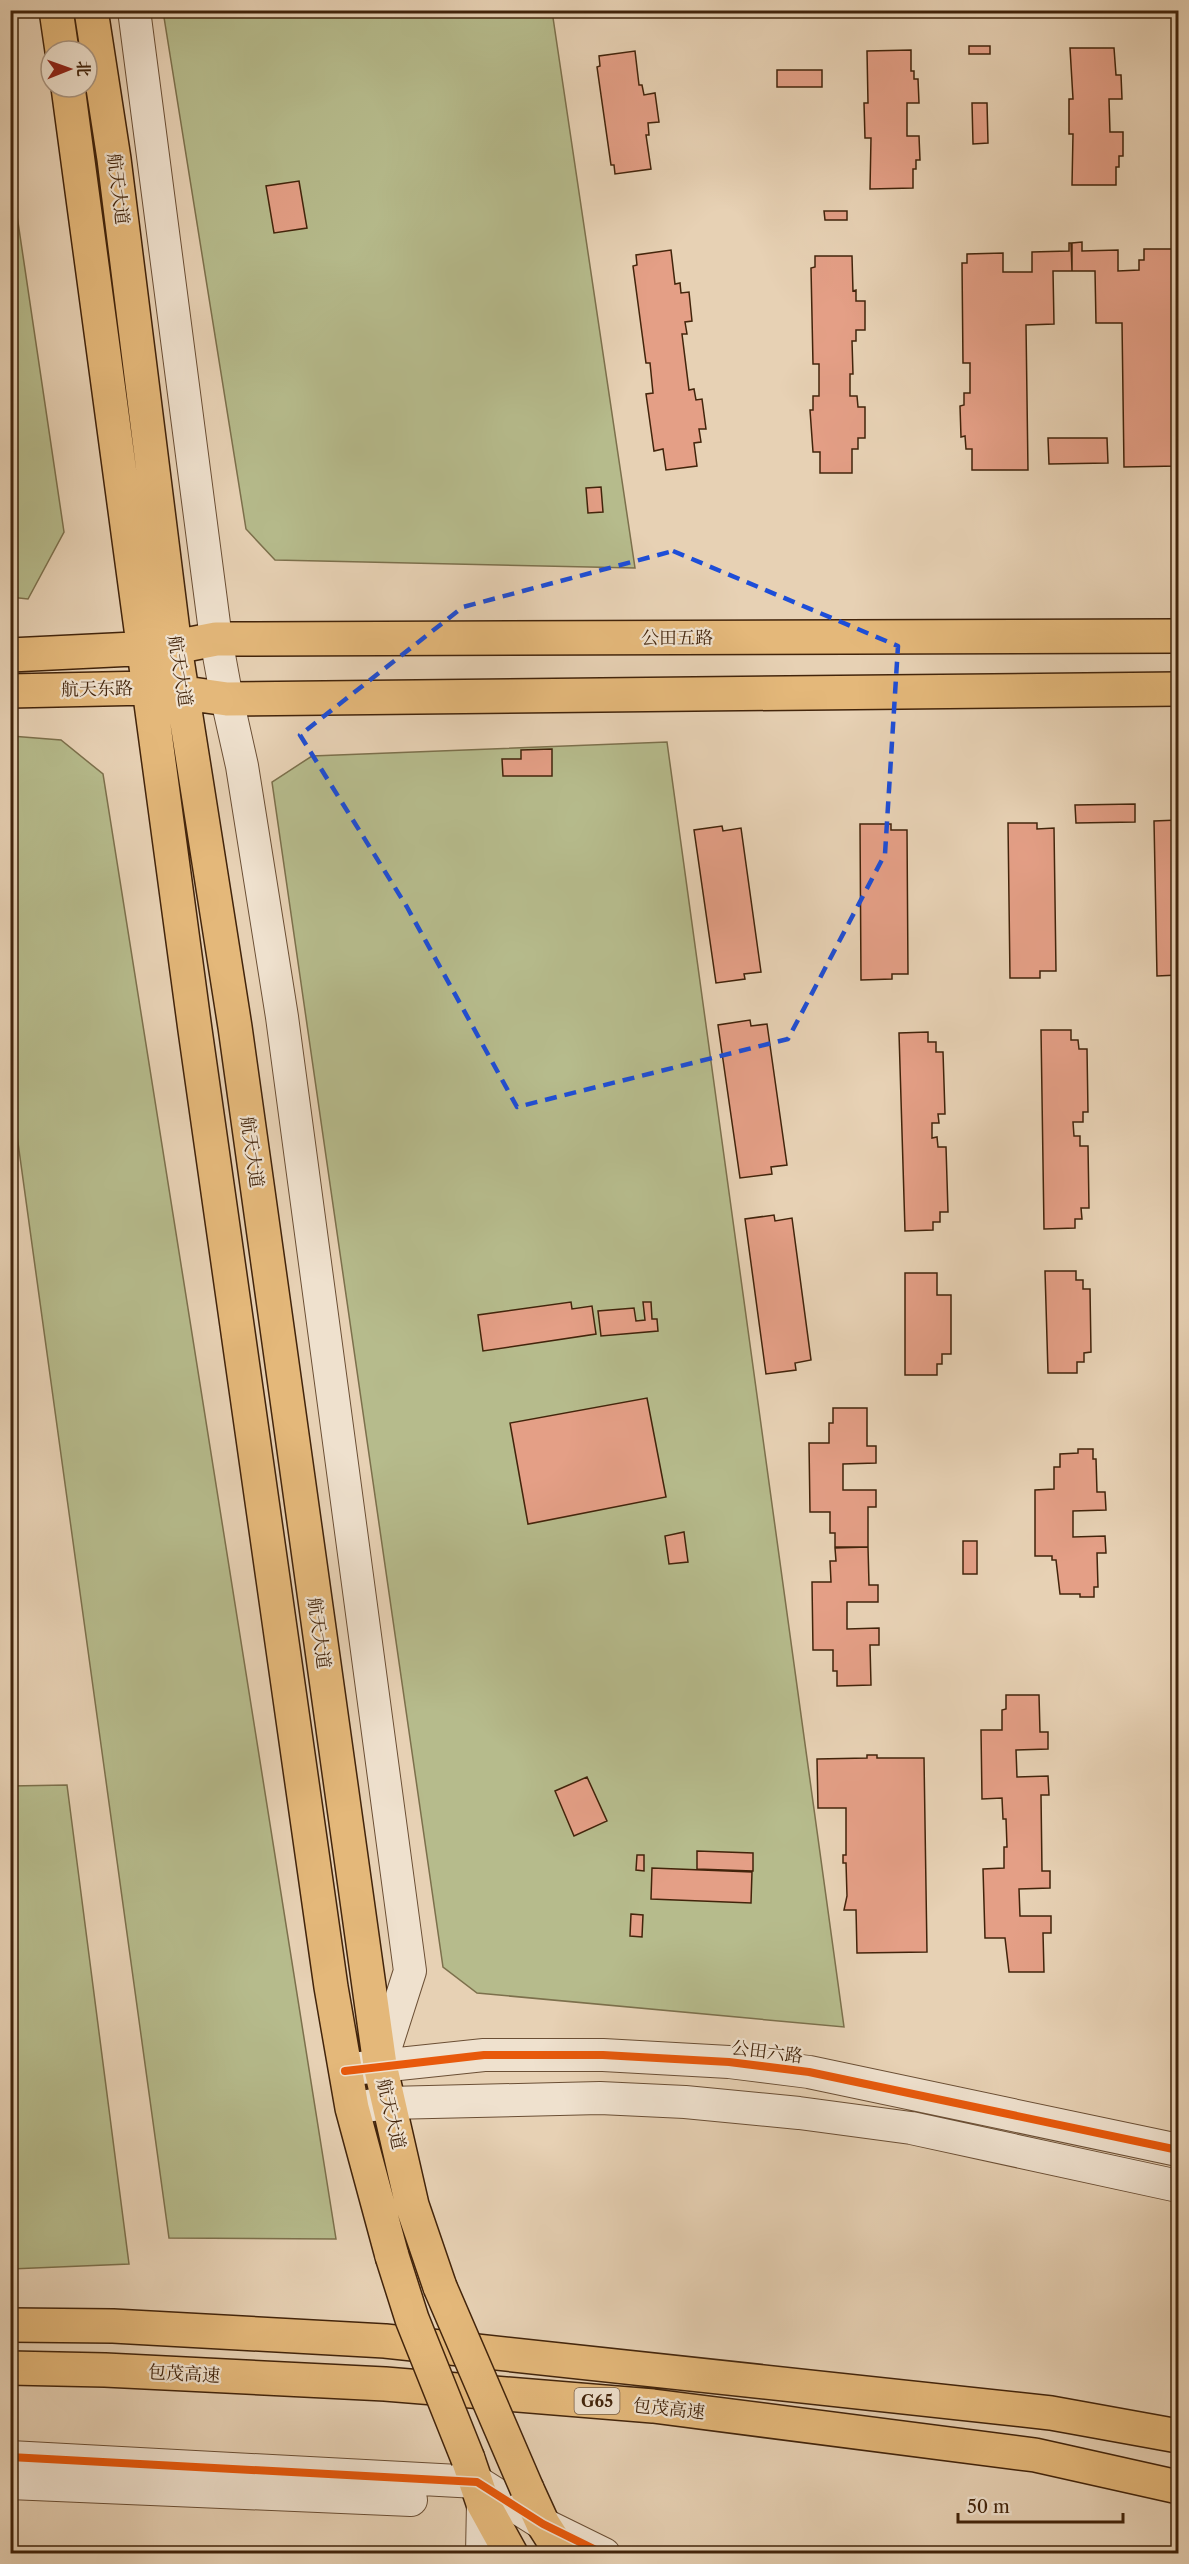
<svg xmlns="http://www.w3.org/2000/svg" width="1189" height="2564" viewBox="0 0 1189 2564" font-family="'Libre Caslon Text','Noto Serif SC',serif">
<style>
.green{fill:#b6bb8c;stroke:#7c704c;stroke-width:1.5}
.building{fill:#e49f86;stroke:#42240b;stroke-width:1.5}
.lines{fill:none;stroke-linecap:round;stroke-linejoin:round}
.minor-casing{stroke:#6b4f35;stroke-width:34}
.major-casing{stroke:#42240b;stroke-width:36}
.highway-casing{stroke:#42240b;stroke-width:36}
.minor{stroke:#efe1ce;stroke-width:32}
.major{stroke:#e4b87a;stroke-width:33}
.highway{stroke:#e4b87a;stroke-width:33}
.major-bridge-casing{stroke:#42240b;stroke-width:36;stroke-linecap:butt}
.major-bridge{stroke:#e4b87a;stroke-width:33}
.cycleway-casing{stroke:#efe1ce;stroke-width:11}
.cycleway{stroke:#e8590c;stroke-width:8}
.marked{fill:none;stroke:#1d4ed8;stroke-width:4.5;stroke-dasharray:12 8;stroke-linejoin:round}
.labels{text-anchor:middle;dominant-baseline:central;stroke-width:4.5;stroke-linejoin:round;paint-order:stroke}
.shield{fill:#efe1ce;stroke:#765d46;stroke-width:1.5}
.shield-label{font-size:16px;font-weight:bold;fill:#42240b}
.street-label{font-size:18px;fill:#42240b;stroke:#efe1ce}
</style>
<rect width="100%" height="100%" fill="#e7d1b4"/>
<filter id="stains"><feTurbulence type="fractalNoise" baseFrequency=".00333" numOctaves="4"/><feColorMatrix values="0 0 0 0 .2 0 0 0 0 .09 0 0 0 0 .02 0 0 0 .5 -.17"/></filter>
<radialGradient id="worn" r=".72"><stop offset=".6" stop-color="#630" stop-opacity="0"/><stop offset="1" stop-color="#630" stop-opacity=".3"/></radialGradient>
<path class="green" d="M 163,11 L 552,11 L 635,568 L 275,560 L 246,529 Z
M 11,175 L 64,532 L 28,599 L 10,597 Z
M 11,736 L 61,740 L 103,774 L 336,2239 L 169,2238 L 11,1092 Z
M 667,742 L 844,2027 L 477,1993 L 443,1967 L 272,782 L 312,756 Z
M 67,1785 L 129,2264 L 11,2269 L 11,1786 Z"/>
<path class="building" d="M 969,46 L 990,46 L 990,54 L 969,54 Z
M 1070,48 L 1114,48 L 1116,75 L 1121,75 L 1122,99 L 1109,99 L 1110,132 L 1123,132 L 1123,156 L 1119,156 L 1119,167 L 1116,167 L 1116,185 L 1072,185 L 1073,134 L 1069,134 L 1069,99 L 1073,99 Z
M 911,50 L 911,71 L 914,71 L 914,79 L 918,79 L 919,103 L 907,103 L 907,136 L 919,136 L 920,160 L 916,160 L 916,169 L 913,169 L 913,188 L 870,189 L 871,138 L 865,138 L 864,103 L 868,103 L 867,51 Z
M 635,51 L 639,85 L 642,85 L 644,95 L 655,93 L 659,122 L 648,123 L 649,135 L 646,135 L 651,169 L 615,174 L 614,165 L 611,165 L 597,67 L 600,66 L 599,56 Z
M 777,70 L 822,70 L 822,87 L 777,87 Z
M 972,103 L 987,103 L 988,143 L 973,144 Z
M 299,181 L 307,228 L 274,233 L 266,186 Z
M 824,211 L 847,211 L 847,220 L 825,220 Z
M 1082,242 L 1082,251 L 1118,250 L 1118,271 L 1139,270 L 1139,260 L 1144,260 L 1144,249 L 1178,249 L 1178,466 L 1124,467 L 1122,323 L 1096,323 L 1095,271 L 1072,271 L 1072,243 Z
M 1069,243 L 1071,243 L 1072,271 L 1053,271 L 1054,324 L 1026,325 L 1028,470 L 972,470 L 972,449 L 966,449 L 965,436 L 961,437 L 960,406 L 964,405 L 964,393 L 970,393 L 970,363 L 963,363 L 962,263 L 967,263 L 967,254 L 1003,253 L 1003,272 L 1032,272 L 1032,252 L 1069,251 Z
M 671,250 L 675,284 L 680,283 L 681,293 L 689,292 L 692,321 L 685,322 L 687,334 L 682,334 L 689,390 L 694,389 L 696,400 L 702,399 L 706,429 L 699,429 L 701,442 L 694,443 L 697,466 L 666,470 L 663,449 L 654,451 L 646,394 L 653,393 L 650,363 L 646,363 L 633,266 L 637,265 L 636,255 Z
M 815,256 L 852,256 L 853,291 L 856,290 L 856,301 L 865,301 L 865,330 L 856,330 L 856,341 L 852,341 L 853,374 L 850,374 L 850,396 L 857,396 L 858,407 L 865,407 L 865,438 L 858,438 L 858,449 L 852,449 L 852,473 L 820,473 L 820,452 L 813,452 L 810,410 L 813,410 L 813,396 L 819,396 L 819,364 L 813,364 L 811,268 L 815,267 Z
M 1048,438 L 1107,438 L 1108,463 L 1049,464 Z
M 601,487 L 603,512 L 588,513 L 586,488 Z
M 552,749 L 552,776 L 503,776 L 502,759 L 521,759 L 521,750 Z
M 1135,804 L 1135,822 L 1076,823 L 1075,805 Z
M 1178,820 L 1178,975 L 1157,976 L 1154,821 Z
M 1008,823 L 1037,823 L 1037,829 L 1054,828 L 1056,971 L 1040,971 L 1040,978 L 1010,978 Z
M 860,824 L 891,824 L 891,830 L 907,830 L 908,974 L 892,974 L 892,979 L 861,980 Z
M 722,826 L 723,831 L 741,828 L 761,972 L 744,974 L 745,979 L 716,983 L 694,830 Z
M 750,1020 L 751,1026 L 767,1024 L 787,1165 L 771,1167 L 772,1174 L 740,1178 L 718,1025 Z
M 1041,1030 L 1071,1030 L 1071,1040 L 1078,1040 L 1079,1049 L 1087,1049 L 1088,1112 L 1083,1112 L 1083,1122 L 1073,1122 L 1074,1136 L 1080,1136 L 1080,1146 L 1088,1146 L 1089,1208 L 1081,1208 L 1082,1219 L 1075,1219 L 1075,1228 L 1044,1229 Z
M 928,1032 L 928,1042 L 936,1042 L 936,1052 L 943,1052 L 945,1114 L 938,1114 L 939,1123 L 932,1123 L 932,1138 L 937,1137 L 938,1147 L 946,1147 L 948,1212 L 940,1212 L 940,1222 L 933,1222 L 933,1230 L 905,1231 L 899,1033 Z
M 774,1215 L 775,1221 L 792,1218 L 811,1360 L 795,1363 L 796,1370 L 766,1374 L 745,1219 Z
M 1045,1271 L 1076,1271 L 1076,1280 L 1083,1280 L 1083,1289 L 1090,1289 L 1091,1352 L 1084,1353 L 1084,1362 L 1077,1362 L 1077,1373 L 1048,1373 Z
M 905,1273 L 937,1273 L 937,1295 L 951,1295 L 951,1354 L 942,1354 L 942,1364 L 937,1364 L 937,1375 L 905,1375 Z
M 571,1302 L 572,1309 L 592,1306 L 596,1334 L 483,1351 L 478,1315 Z
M 643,1302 L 651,1302 L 652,1319 L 657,1319 L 658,1331 L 601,1336 L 598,1311 L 634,1308 L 636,1321 L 645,1320 Z
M 647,1398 L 666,1497 L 528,1524 L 510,1423 Z
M 833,1408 L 867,1408 L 867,1446 L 876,1446 L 876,1463 L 843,1464 L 843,1490 L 876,1490 L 876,1507 L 868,1507 L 868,1547 L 835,1547 L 835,1533 L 830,1533 L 830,1512 L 810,1512 L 809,1443 L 829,1443 L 829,1423 L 833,1423 Z
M 1078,1449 L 1093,1449 L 1093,1459 L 1096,1459 L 1097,1492 L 1105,1492 L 1106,1510 L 1073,1511 L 1073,1537 L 1105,1536 L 1106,1553 L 1097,1553 L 1098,1587 L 1094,1587 L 1094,1597 L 1080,1597 L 1080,1594 L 1060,1594 L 1056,1560 L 1052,1560 L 1052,1556 L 1035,1556 L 1035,1490 L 1054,1489 L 1054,1467 L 1060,1467 L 1060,1454 L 1078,1453 Z
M 684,1532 L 688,1562 L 669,1564 L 665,1536 Z
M 963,1541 L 977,1541 L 977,1574 L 963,1574 Z
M 868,1547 L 869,1585 L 878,1585 L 878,1602 L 847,1602 L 847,1629 L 879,1628 L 879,1645 L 870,1645 L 871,1685 L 837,1686 L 837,1671 L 833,1671 L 833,1650 L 813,1650 L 812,1582 L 831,1582 L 830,1561 L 836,1561 L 835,1548 Z
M 1006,1695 L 1039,1695 L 1040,1732 L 1048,1732 L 1048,1749 L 1016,1750 L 1017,1777 L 1048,1776 L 1049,1795 L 1041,1795 L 1042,1871 L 1050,1871 L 1050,1888 L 1019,1889 L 1020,1916 L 1051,1916 L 1051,1933 L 1043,1933 L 1044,1972 L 1009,1972 L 1005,1938 L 985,1938 L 983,1869 L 1004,1868 L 1004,1847 L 1007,1847 L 1006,1819 L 1003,1819 L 1002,1798 L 982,1799 L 981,1730 L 1002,1730 L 1002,1710 L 1006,1709 Z
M 867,1755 L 877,1755 L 877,1758 L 924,1758 L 927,1952 L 857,1953 L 856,1910 L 844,1910 L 847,1896 L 846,1863 L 843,1863 L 843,1855 L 846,1855 L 846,1808 L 818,1808 L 817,1759 L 867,1758 Z
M 587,1777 L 607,1821 L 574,1836 L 555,1791 Z
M 697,1851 L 753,1853 L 753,1871 L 697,1869 Z
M 637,1855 L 644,1855 L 644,1871 L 636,1870 Z
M 652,1868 L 752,1872 L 751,1903 L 651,1899 Z
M 631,1914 L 643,1915 L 642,1937 L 630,1936 Z"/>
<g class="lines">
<g class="minor-casing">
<path id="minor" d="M 134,10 L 216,639 L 227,699 L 242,766 L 282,1017 L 410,1971 L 380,2065
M 361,2068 L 484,2055 L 603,2055 L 729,2062 L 809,2072 L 1178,2150
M 352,2108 L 388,2103 L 600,2098 L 685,2102 L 799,2113 L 911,2128 L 1178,2186
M 10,2457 L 477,2482 L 543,2524 L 604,2554
M 10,2483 L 411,2500
M 482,2554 L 483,2503"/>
</g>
<g class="major-casing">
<path id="major" d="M 56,10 L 62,51
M 91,10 L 114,159 L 175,647 L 235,1027 L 380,2065 L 412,2205 L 440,2287
M 68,87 L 195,1030 L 331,1987 L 352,2108 L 392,2256
M 10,655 L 175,647 L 216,639 L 1178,636
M 10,691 L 150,688 L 227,699 L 1178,689
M 468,2459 L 483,2503 L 511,2554
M 527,2489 L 543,2524 L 562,2554"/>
</g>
<g class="highway-casing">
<path id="highway" d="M 10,2325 L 113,2326 L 385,2341 L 1051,2413 L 1178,2436
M 10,2368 L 105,2370 L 385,2384 L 653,2406 L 1035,2455 L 1178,2487"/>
</g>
<use href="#minor" class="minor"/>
<use href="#major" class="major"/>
<use href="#highway" class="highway"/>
<g class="major-bridge-casing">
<path id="major-bridge" d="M 392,2256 L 412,2319 L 468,2459
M 440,2287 L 527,2489"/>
</g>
<use href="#major-bridge" class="major-bridge"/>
<g class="cycleway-casing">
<path id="cycleway" d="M 345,2071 L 484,2055 L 603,2055 L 729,2062 L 809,2072 L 1178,2150
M 10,2457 L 477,2482 L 543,2524 L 604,2554"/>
</g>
<use href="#cycleway" class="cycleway"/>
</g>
<path class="marked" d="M 673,551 L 898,646 L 885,854 L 788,1039 L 517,1107 L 407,907 L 300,735 L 463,607 Z"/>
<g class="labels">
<rect class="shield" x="574.5" y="2388" width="45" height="26" rx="4.5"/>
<g class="shield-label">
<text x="597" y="2401">G65</text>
</g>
<g class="street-label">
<text transform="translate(118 189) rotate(83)">航天大道</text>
<text x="677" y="638">公田五路</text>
<text transform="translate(180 671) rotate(81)">航天大道</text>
<text transform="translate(97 689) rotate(-1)">航天东路</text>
<text transform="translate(252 1152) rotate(82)">航天大道</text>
<text transform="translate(319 1633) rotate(82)">航天大道</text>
<text transform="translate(767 2052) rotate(7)">公田六路</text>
<text transform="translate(391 2114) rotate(77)">航天大道</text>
<text transform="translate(184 2374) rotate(3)">包茂高速</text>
<text transform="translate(669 2409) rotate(6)">包茂高速</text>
</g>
</g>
<rect width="1189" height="2564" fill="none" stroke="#e7d1b4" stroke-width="36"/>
<rect x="12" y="12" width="1165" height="2540" fill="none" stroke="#42240b" stroke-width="3"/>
<rect x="18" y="18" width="1153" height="2528" fill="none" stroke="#42240b" stroke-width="1.5"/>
<g transform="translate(69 69) rotate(89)"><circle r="28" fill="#efe1ce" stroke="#aa9580" stroke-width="1.5"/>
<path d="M0-4.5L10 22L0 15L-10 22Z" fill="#8f2418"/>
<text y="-9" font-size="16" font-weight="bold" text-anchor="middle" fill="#42240b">北</text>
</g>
<path d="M958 2513v9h165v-9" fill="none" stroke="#42240b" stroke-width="3"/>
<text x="967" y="2513" font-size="18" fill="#42240b" stroke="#efe1ce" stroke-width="4.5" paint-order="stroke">50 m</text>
<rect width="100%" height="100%" filter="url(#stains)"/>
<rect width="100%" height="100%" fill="url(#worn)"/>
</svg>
